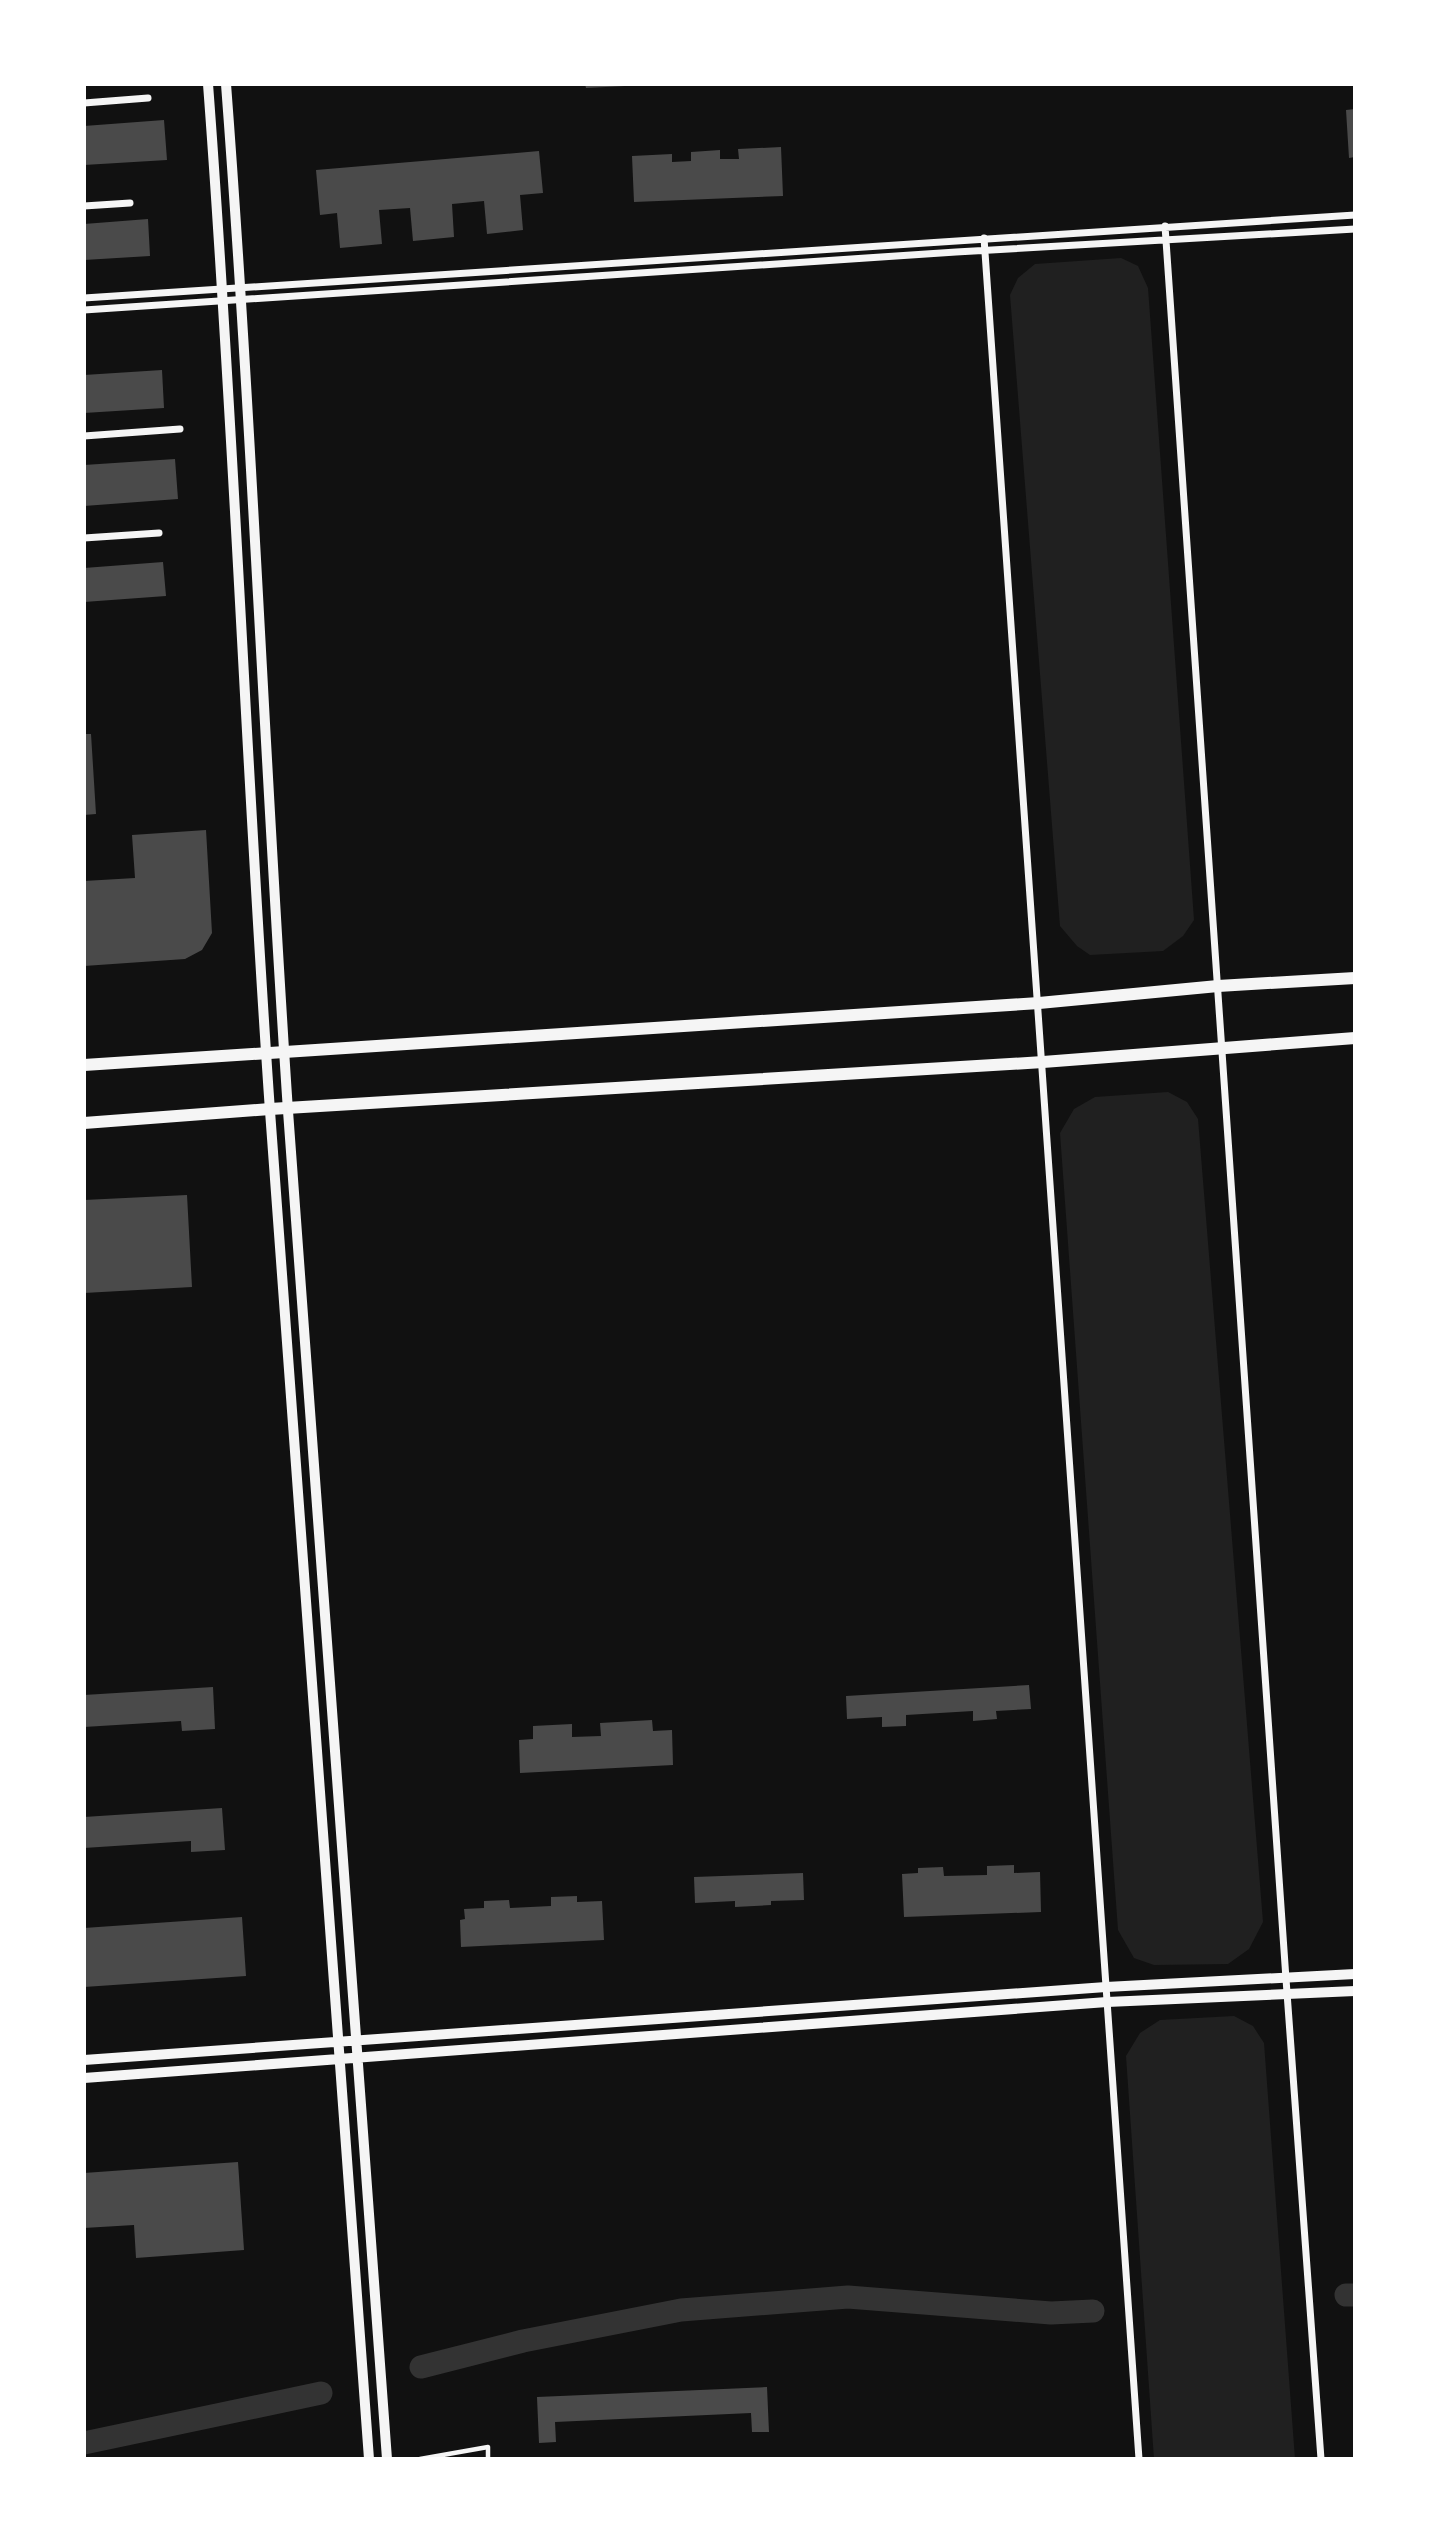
<svg xmlns="http://www.w3.org/2000/svg" width="1439" height="2543" viewBox="0 0 1439 2543" font-family="Raleway,sans-serif">
<style>
.green{fill:#202020}
.lines{fill:none;stroke-linecap:round;stroke-linejoin:round}
.canal{stroke:#333;stroke-width:23}
.building{fill:#4a4a4a}
.service{stroke:#f5f5f5;stroke-width:4.5}
.minor{stroke:#f5f5f5;stroke-width:7}
.tertiary{stroke:#f5f5f5;stroke-width:10}
.secondary{stroke:#f5f5f5;stroke-width:12}
</style>
<rect width="100%" height="100%" fill="#111"/>
<path class="green" d="M 1121,258 L 1138,266 L 1148,288 L 1194,920 L 1183,936 L 1163,951 L 1090,955 L 1077,946 L 1060,926 L 1010,295 L 1018,278 L 1035,264 Z
M 1168,1092 L 1187,1102 L 1198,1119 L 1263,1922 L 1249,1949 L 1228,1964 L 1154,1965 L 1134,1958 L 1118,1930 L 1060,1133 L 1074,1109 L 1095,1097 Z
M 1234,2016 L 1253,2026 L 1264,2043 L 1295,2459 L 1154,2459 L 1126,2056 L 1140,2033 L 1160,2020 Z"/>
<g class="lines">
<path class="canal" d="M 1346,2295 L 1355,2295
M 421,2367 L 523,2341 L 681,2310 L 848,2297 L 1051,2313 L 1093,2311
M 84,2443 L 321,2393"/>
</g>
<path class="building" d="M 585,84 L 624,84 L 625,86 L 586,88 Z
M 1355,109 L 1355,157 L 1349,158 L 1346,110 Z
M 164,120 L 167,160 L 84,165 L 84,126 Z
M 781,147 L 783,196 L 634,202 L 632,156 L 672,154 L 672,162 L 691,161 L 691,152 L 720,150 L 720,159 L 739,159 L 738,149 Z
M 539,151 L 543,193 L 520,195 L 523,230 L 487,234 L 484,201 L 452,204 L 454,237 L 413,241 L 410,208 L 379,210 L 382,244 L 340,248 L 337,213 L 320,215 L 316,170 Z
M 148,219 L 150,256 L 84,260 L 84,224 Z
M 162,370 L 164,408 L 84,413 L 84,375 Z
M 175,459 L 178,499 L 84,506 L 84,465 Z
M 163,562 L 166,596 L 84,602 L 84,568 Z
M 84,734 L 91,734 L 96,814 L 84,815 Z
M 206,830 L 212,933 L 202,950 L 185,959 L 84,966 L 84,881 L 135,878 L 132,835 Z
M 187,1195 L 192,1287 L 84,1293 L 84,1200 Z
M 1029,1685 L 1031,1709 L 996,1711 L 997,1719 L 973,1721 L 973,1711 L 906,1715 L 906,1726 L 882,1727 L 882,1717 L 847,1719 L 846,1696 Z
M 213,1687 L 215,1729 L 182,1731 L 181,1721 L 84,1727 L 84,1695 Z
M 652,1720 L 653,1731 L 672,1730 L 673,1765 L 520,1773 L 519,1740 L 533,1739 L 533,1726 L 572,1724 L 572,1737 L 601,1736 L 600,1723 Z
M 222,1808 L 225,1850 L 191,1852 L 191,1841 L 84,1848 L 84,1817 Z
M 1014,1865 L 1014,1873 L 1040,1872 L 1041,1912 L 904,1917 L 902,1874 L 918,1873 L 918,1868 L 943,1867 L 944,1876 L 987,1875 L 987,1866 Z
M 803,1873 L 804,1900 L 771,1901 L 771,1905 L 735,1907 L 735,1901 L 695,1903 L 694,1877 Z
M 577,1896 L 577,1902 L 602,1901 L 604,1940 L 461,1947 L 460,1920 L 465,1919 L 464,1909 L 484,1908 L 484,1901 L 509,1900 L 510,1908 L 551,1906 L 551,1897 Z
M 242,1917 L 246,1976 L 84,1987 L 84,1928 Z
M 238,2162 L 244,2250 L 136,2258 L 134,2225 L 84,2228 L 84,2173 Z
M 767,2387 L 769,2432 L 752,2432 L 751,2413 L 555,2422 L 556,2442 L 539,2443 L 537,2397 Z"/>
<g class="lines">
<path class="service" d="M 420,2459 L 488,2447 L 488,2459"/>
<path class="minor" d="M 84,103 L 148,98
M 84,206 L 130,203
M 1165,226 L 1286,1979 L 1321,2459
M 984,238 L 1139,2459
M 84,298 L 1355,215
M 84,310 L 956,252 L 1355,229
M 84,436 L 180,429
M 84,538 L 159,533"/>
<path class="tertiary" d="M 208,84 C 234,426 246,769 270,1111 C 302,1560 339,2009 369,2459
M 226,84 C 252,426 265,769 288,1111 C 319,1560 357,2009 387,2459
M 84,2060 L 1106,1987 L 1355,1974
M 84,2078 L 1107,2002 L 1355,1991"/>
<path class="secondary" d="M 84,1065 L 1039,1003 L 1218,986 L 1355,978
M 84,1123 L 270,1109 L 1043,1062 L 1355,1038"/>
</g>
<rect width="1439" height="2543" fill="none" stroke="#ffffff" stroke-width="172"/>
</svg>
